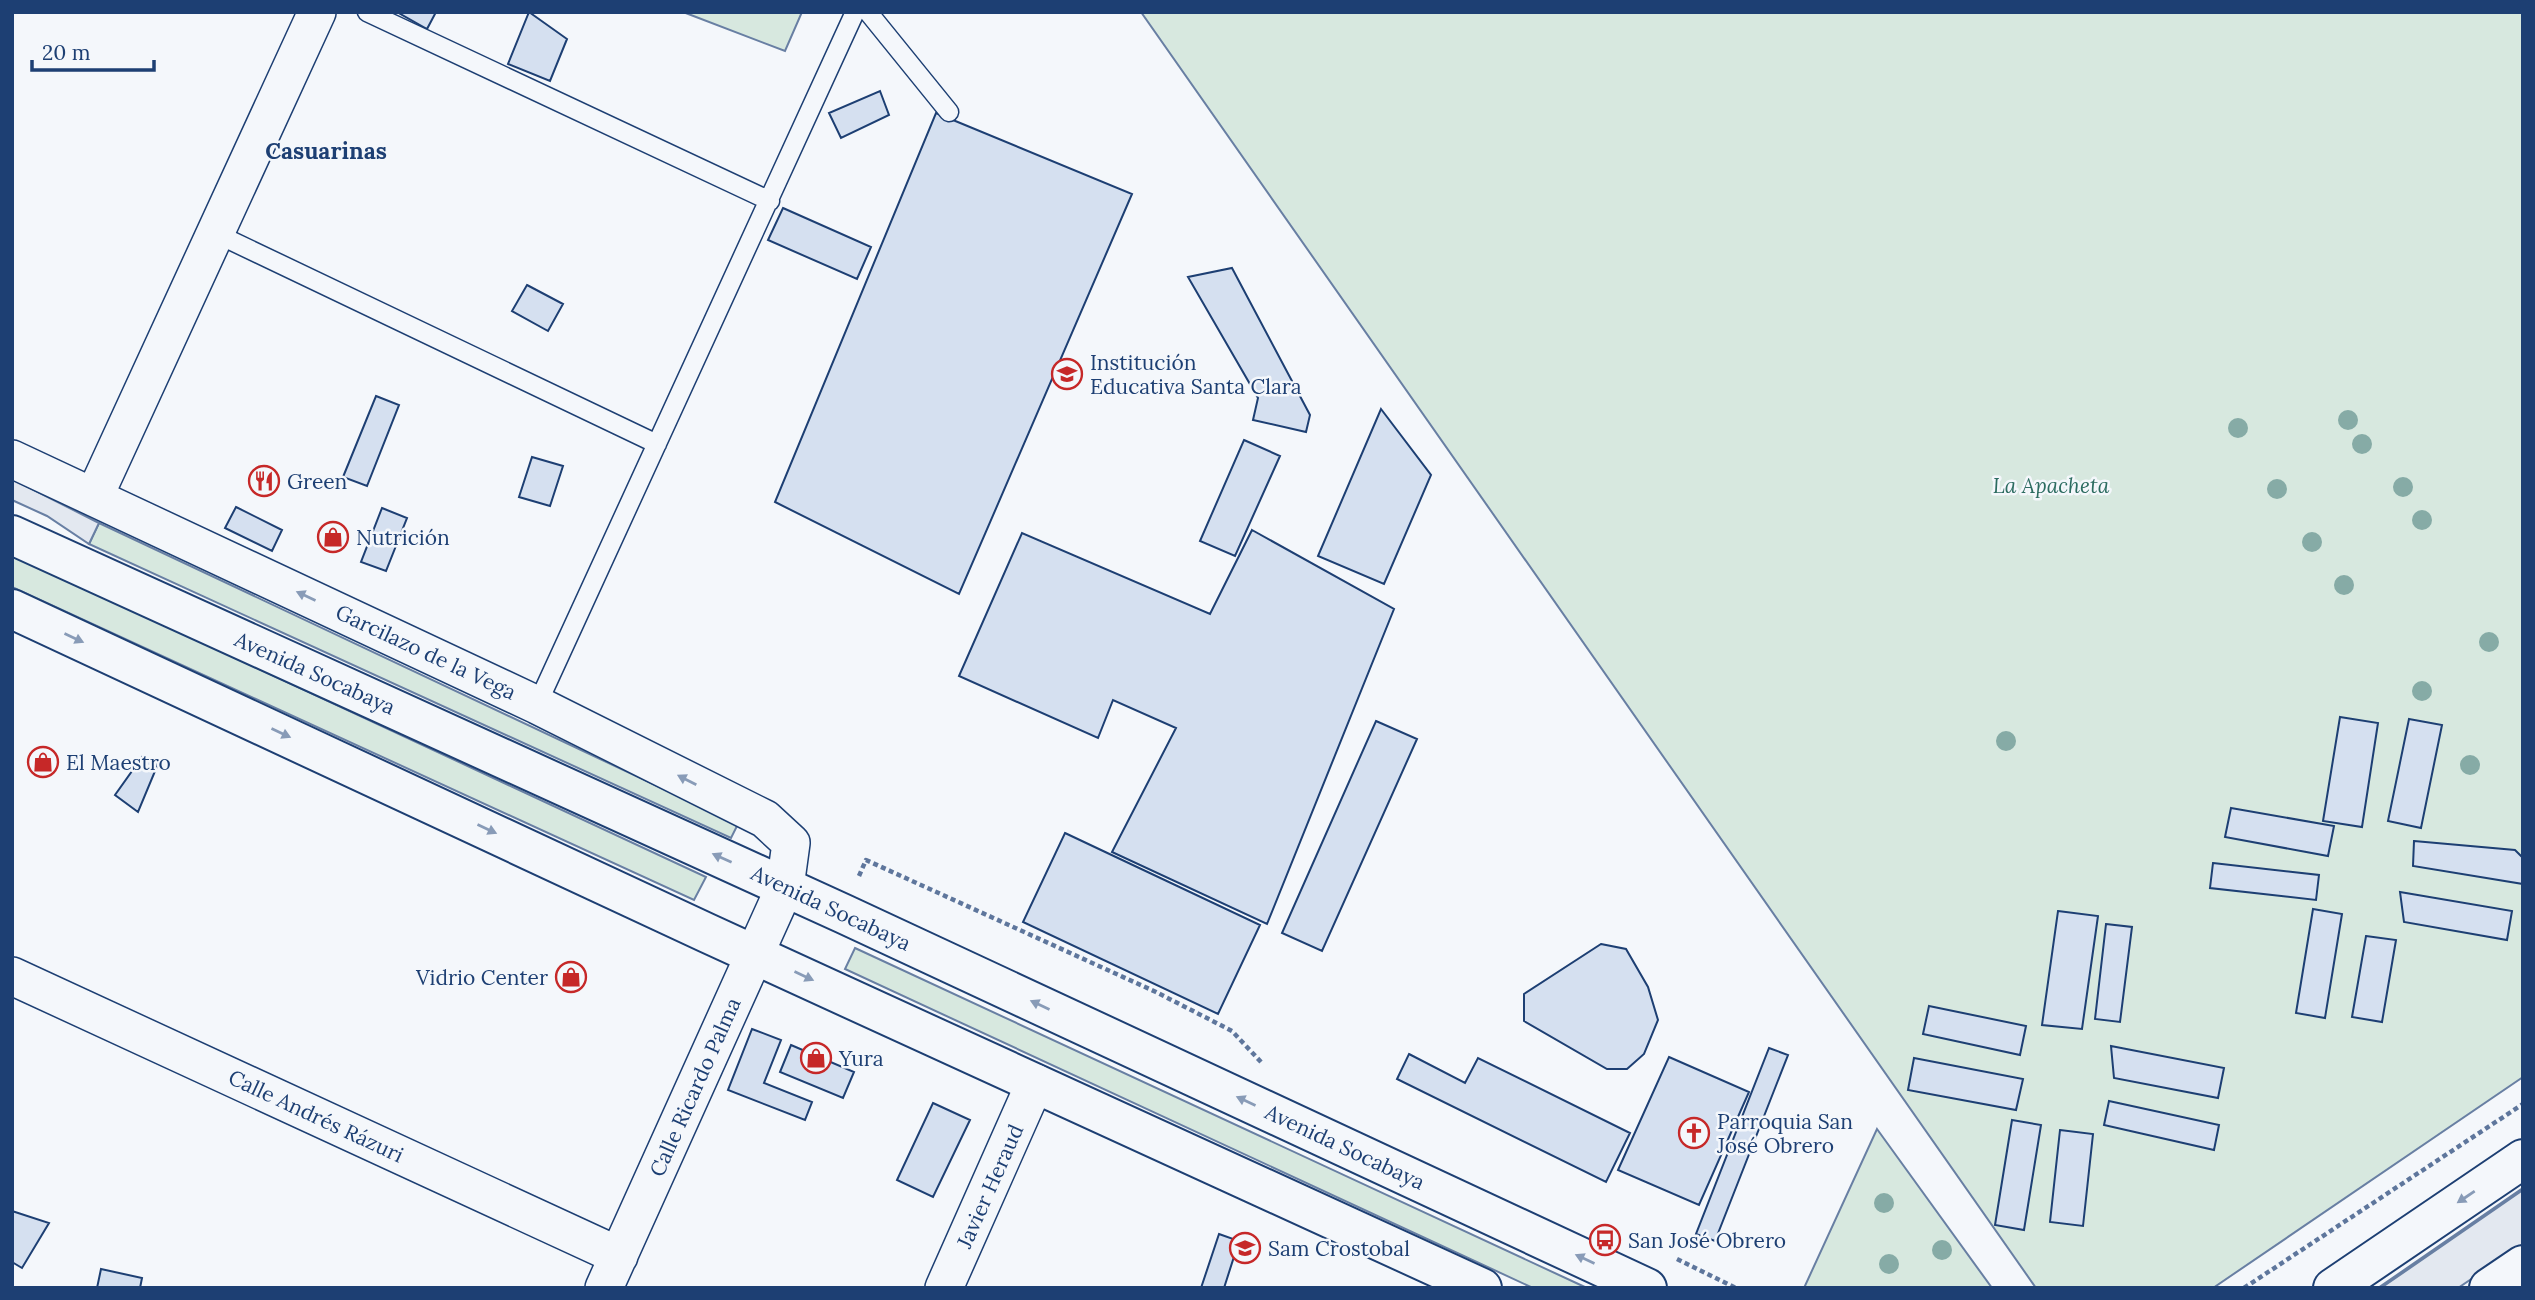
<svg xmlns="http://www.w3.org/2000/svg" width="2535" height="1300" viewBox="0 0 2535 1300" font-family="Lora,serif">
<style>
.green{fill:#d7e8df;stroke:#687fa3;stroke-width:2}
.parking{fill:#e3e8f0;stroke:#687fa3;stroke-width:2}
.building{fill:#d5e0f0;stroke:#1d3f73;stroke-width:2}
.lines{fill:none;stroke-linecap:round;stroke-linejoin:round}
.service-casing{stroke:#1d3f73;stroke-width:21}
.minor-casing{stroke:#1d3f73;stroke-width:40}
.secondary-casing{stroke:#1d3f73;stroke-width:42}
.primary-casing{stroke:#1d3f73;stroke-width:42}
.path{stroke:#5e769c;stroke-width:4.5;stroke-dasharray:5 3.5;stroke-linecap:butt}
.service{stroke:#f4f7fb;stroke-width:18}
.minor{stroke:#f4f7fb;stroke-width:37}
.secondary{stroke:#f4f7fb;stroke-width:38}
.primary{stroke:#f4f7fb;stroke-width:38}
.tree{fill:#86aba6}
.oneway{fill:#889bb7}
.labels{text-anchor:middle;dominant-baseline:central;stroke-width:5;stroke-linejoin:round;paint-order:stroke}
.poi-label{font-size:21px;fill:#1d3f73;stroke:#f4f7fb;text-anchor:start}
.park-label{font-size:21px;font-style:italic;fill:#2c6c60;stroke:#f4f7fb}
.street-label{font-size:21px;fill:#1d3f73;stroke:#f4f7fb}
.neighbourhood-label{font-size:23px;font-weight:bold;fill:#1d3f73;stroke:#f4f7fb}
</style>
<rect width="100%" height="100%" fill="#f4f7fb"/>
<path class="green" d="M 683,12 L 802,12 L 785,51 Z
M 1141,12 L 2523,12 L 2523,1077 L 2213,1288 L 2036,1288 Z
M 99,523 L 738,824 L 731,838 L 89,544 Z
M 12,554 L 706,877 L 694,900 L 12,587 Z
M 855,948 L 1587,1288 L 1533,1288 L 845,969 Z
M 1877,1129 L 1992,1288 L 1804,1288 Z
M 2523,1188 L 2523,1190 L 2381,1288 L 2378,1288 Z"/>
<path class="parking" d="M 12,479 L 99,523 L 89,544 L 47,516 L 12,500 Z
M 2523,1190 L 2523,1244 L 2458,1288 L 2381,1288 Z"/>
<path class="building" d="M 397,12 L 436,12 L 427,29 Z
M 529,12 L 567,39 L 550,81 L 508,64 Z
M 880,91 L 889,115 L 841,138 L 829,113 Z
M 936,113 L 1132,194 L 959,594 L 775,502 Z
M 783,208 L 871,247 L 857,279 L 768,240 Z
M 1232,268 L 1310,415 L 1306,432 L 1253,420 L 1258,398 L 1188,277 Z
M 527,285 L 563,304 L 548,331 L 512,311 Z
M 376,396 L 399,405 L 367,486 L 343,477 Z
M 1381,409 L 1431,475 L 1384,584 L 1318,556 Z
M 1244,440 L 1280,456 L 1235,556 L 1200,541 Z
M 532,457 L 563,466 L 550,506 L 519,497 Z
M 236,507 L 282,530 L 272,551 L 225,528 Z
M 382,508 L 407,518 L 386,571 L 361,562 Z
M 1252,530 L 1394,609 L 1267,924 L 1112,852 L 1176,728 L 1113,700 L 1098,738 L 959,676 L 1022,533 L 1210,614 Z
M 2340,717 L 2378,723 L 2362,827 L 2323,821 Z
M 2409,719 L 2442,725 L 2421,828 L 2388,821 Z
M 1376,721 L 1417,739 L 1322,951 L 1282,933 Z
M 142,757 L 158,764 L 138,812 L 115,795 Z
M 2231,808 L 2334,826 L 2328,856 L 2225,837 Z
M 1065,833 L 1260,925 L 1218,1014 L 1023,922 Z
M 2414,841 L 2515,850 L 2523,858 L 2523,884 L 2413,866 Z
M 2213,863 L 2319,875 L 2316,900 L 2210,888 Z
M 2400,892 L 2512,911 L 2507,940 L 2404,922 Z
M 2313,909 L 2342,914 L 2325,1018 L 2296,1013 Z
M 2058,911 L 2098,916 L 2082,1029 L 2042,1025 Z
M 2106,924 L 2132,927 L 2120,1022 L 2095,1019 Z
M 2366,936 L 2396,940 L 2382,1022 L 2352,1017 Z
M 1601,944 L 1626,949 L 1648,987 L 1658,1020 L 1644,1054 L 1627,1069 L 1607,1069 L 1524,1021 L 1524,994 Z
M 1929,1006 L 2026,1026 L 2020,1055 L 1923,1034 Z
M 752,1029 L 781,1040 L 764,1083 L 812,1102 L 805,1120 L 728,1090 Z
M 791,1045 L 854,1072 L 843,1098 L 780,1072 Z
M 2111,1046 L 2224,1068 L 2218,1098 L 2114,1078 Z
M 1769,1048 L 1788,1055 L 1715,1241 L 1696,1234 Z
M 1409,1054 L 1465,1083 L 1478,1058 L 1630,1133 L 1606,1182 L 1397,1079 Z
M 1669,1057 L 1749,1092 L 1699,1205 L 1618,1170 Z
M 1914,1058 L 2023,1079 L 2016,1110 L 1908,1090 Z
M 2109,1101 L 2219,1125 L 2214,1150 L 2104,1125 Z
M 933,1103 L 970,1120 L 933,1197 L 897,1180 Z
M 2012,1120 L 2041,1125 L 2024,1230 L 1995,1225 Z
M 2060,1130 L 2093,1134 L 2083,1226 L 2050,1222 Z
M 12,1211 L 49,1223 L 22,1268 L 12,1262 Z
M 1219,1234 L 1239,1241 L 1224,1288 L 1201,1288 Z
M 101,1269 L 142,1278 L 140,1288 L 97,1288 Z"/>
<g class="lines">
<g class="service-casing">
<path id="service" d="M 367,12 L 770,201
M 868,12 L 949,112
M 215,233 L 657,444
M 537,705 L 855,12"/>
</g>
<g class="minor-casing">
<path id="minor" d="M 12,459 L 537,705 L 765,819 L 791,843 L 785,887 L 604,1288
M 94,497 L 317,12
M 12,976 L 619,1256
M 944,1288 L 1035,1083"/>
</g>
<g class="secondary-casing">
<path id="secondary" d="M 2333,1288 L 2523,1159
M 2489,1288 L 2523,1265"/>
</g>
<g class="primary-casing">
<path id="primary" d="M 12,535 L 844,914 L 1647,1288
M 12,609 L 707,933 L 1482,1288"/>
</g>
<path class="path" d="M 859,876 L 866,860 L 1156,992 L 1232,1031 L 1261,1062
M 1677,1259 L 1736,1288
M 2244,1288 L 2523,1104"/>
<use href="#service" class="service"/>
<use href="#minor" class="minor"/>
<use href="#secondary" class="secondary"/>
<use href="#primary" class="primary"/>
</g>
<g class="tree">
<circle cx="2348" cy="420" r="10"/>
<circle cx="2238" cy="428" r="10"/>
<circle cx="2362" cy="444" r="10"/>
<circle cx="2403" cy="487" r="10"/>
<circle cx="2277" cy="489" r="10"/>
<circle cx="2422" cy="520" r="10"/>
<circle cx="2312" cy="542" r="10"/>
<circle cx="2344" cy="585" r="10"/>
<circle cx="2489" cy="642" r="10"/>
<circle cx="2422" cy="691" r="10"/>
<circle cx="2006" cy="741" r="10"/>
<circle cx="2470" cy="765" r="10"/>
<circle cx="1884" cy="1203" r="10"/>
<circle cx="1942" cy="1250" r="10"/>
<circle cx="1889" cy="1264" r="10"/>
</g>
<defs><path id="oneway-solid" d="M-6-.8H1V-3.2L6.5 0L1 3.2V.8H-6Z" transform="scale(1.75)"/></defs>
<g class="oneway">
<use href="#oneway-solid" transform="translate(306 596) rotate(-155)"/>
<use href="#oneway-solid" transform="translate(74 638) rotate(25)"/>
<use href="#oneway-solid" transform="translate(281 733) rotate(25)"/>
<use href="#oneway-solid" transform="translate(687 780) rotate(-153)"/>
<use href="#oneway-solid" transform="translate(487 829) rotate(25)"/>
<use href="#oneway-solid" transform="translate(722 858) rotate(-156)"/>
<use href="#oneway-solid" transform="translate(804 976) rotate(25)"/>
<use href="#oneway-solid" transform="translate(1040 1005) rotate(-155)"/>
<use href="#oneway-solid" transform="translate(1246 1101) rotate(-155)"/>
<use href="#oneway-solid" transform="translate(2466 1197) rotate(146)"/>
<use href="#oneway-solid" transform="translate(1585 1259) rotate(-155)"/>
</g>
<defs>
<g id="school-ring" transform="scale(1.575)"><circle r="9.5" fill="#f4f7fb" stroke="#c62828" stroke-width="1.5"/><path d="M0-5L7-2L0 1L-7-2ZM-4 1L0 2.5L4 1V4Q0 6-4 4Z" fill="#c62828"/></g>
<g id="restaurant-ring" transform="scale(1.575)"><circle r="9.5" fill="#f4f7fb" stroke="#c62828" stroke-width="1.5"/><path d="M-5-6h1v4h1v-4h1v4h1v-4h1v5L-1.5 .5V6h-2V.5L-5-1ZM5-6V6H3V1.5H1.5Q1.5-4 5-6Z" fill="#c62828"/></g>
<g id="shop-ring" transform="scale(1.575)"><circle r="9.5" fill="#f4f7fb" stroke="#c62828" stroke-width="1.5"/><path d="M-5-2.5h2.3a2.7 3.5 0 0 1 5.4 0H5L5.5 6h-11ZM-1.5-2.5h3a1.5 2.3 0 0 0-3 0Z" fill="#c62828"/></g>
<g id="church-ring" transform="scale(1.575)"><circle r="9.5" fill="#f4f7fb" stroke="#c62828" stroke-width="1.5"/><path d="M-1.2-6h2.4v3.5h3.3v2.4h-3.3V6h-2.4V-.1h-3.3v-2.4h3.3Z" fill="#c62828"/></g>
<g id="bus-ring" transform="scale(1.575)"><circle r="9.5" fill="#f4f7fb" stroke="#c62828" stroke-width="1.5"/><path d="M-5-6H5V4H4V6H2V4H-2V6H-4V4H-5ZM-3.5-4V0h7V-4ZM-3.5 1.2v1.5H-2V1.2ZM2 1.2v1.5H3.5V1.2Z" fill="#c62828"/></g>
</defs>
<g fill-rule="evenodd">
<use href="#school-ring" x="1067" y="374"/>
<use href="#restaurant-ring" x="264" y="481"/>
<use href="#shop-ring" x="333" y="537"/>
<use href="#shop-ring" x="43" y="762"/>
<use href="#shop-ring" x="571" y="977"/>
<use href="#shop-ring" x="816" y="1058"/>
<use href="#church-ring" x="1694" y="1133"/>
<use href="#bus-ring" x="1605" y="1240"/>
<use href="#school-ring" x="1245" y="1248"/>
</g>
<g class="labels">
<g class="poi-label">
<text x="1090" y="362">Institución<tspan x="1090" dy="24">Educativa Santa Clara</tspan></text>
<text x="287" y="481">Green</text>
<text x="356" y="537">Nutrición</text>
<text x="66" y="762">El Maestro</text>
<text x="548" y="977" text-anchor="end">Vidrio Center</text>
<text x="839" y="1058">Yura</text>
<text x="1717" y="1121">Parroquia San<tspan x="1717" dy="24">José Obrero</tspan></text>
<text x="1628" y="1240">San José Obrero</text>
<text x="1268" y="1248">Sam Crostobal</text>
</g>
<g class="park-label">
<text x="2051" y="485">La Apacheta</text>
</g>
<g class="street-label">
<text transform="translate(426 652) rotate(25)">Garcilazo de la Vega</text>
<text transform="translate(315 673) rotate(24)">Avenida Socabaya</text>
<text transform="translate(831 908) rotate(25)">Avenida Socabaya</text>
<text transform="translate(695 1087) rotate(-66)">Calle Ricardo Palma</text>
<text transform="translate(316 1116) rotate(25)">Calle Andrés Rázuri</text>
<text transform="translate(1345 1147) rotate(25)">Avenida Socabaya</text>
<text transform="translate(990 1186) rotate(-66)">Javier Heraud</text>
</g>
<g class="neighbourhood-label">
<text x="326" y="150">Casuarinas</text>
</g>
</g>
<rect width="2535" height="1300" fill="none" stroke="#1d3f73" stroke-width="28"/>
<path d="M32 60v10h122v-10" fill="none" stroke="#1d3f73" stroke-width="3.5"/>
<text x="42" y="60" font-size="21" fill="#1d3f73" stroke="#f4f7fb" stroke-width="5" paint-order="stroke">20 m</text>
</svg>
